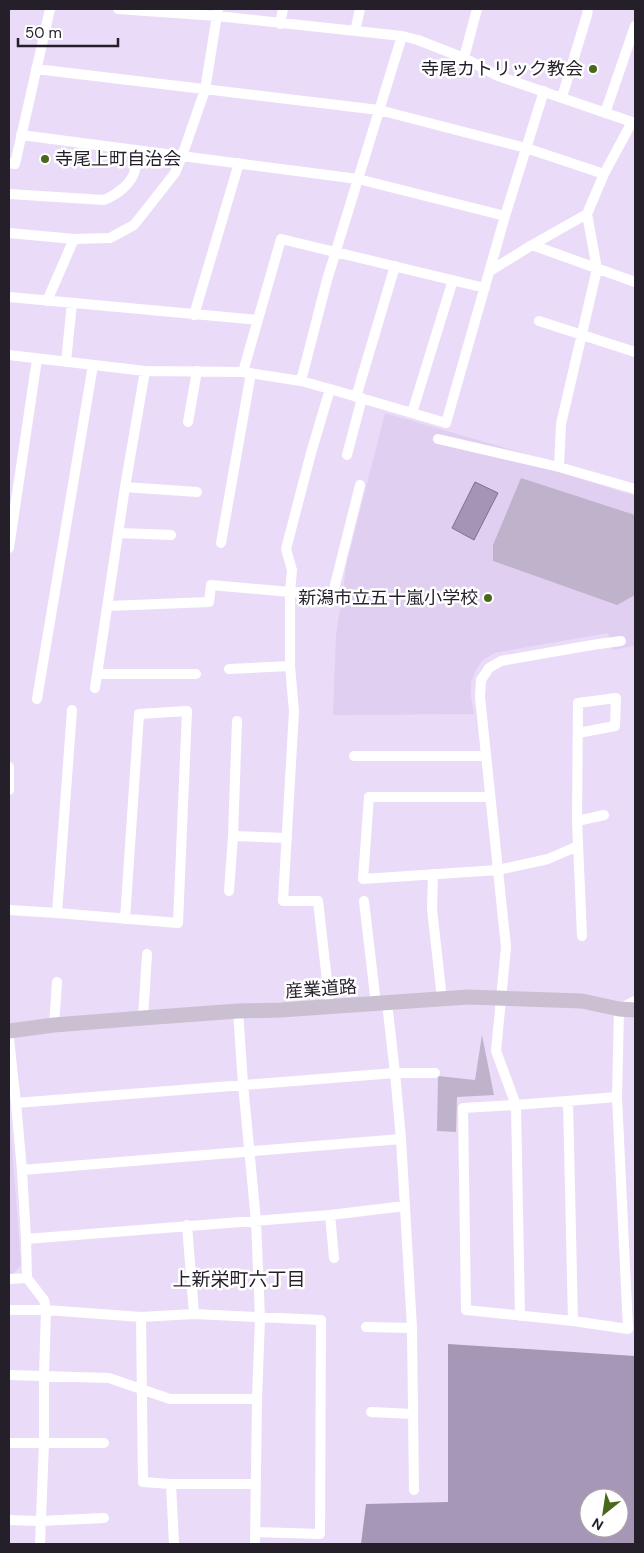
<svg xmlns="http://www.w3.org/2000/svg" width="644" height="1553" viewBox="0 0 644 1553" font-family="'DM Sans','Noto Sans JP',sans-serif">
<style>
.built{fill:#e1cff1}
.green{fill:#bfb3cb}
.forest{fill:#a797b6;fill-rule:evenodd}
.water{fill:#a594b3;stroke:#7e718a}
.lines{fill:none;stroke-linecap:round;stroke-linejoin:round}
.street{stroke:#fff;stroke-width:10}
.secondary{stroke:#cac0d2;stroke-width:15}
.poi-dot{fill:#49681c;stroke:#fff;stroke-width:2}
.labels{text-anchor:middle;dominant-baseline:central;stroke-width:5;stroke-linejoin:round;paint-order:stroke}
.poi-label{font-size:18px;fill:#241f29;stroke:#fff;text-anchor:end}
.street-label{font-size:18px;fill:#241f29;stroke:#fff}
.neighbourhood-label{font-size:19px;fill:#241f29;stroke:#fff}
</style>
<rect width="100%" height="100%" fill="#eadcf8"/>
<path class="built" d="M 385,413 L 554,462 L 553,470 L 635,496 L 635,646 L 612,650 L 608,633 L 494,653 L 482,661 L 476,670 L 471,682 L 471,697 L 474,714 L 333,715 L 336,635 L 347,562 Z
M 9,1107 L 21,1265 L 10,1277 L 9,1277 Z"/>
<path class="green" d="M 521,478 L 635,515 L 635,595 L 617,605 L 493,561 L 493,545 Z
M 482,1035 L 494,1095 L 457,1097 L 456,1132 L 437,1131 L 438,1076 L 475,1080 Z"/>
<path class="forest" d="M 448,1344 L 635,1356 L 635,1544 L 361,1544 L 366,1504 L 448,1502 ZM 589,1498 L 619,1498 L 619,1528 L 589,1528 Z"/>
<path class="water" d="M 475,482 L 498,493 L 474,540 L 452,528 Z"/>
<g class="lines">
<path class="street" d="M 118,9 L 217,16 L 402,36 L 418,40 L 464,58 L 498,76 L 635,123
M 280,24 L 283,9
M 355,31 L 360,9
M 464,58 L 477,9
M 36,69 L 379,110 L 526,148 L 604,174
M 562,97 L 587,15 L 588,9
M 605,113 L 635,26
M 21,135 L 358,179 L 505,216
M 9,163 L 15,164 L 50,9
M 9,194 L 104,200 C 116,195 132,184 135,170 C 137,163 137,156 137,150
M 9,233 L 74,239 L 110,238 L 134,225 L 175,173 L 182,156 L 205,90 L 218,9
M 532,245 L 635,282
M 490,271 L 532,245 L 587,214
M 9,297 L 258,320
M 47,301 L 74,239
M 194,315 L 239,163
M 539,321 L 635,352
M 9,355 L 145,371 L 243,372 L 301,381 L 330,389 L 446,423 L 505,216 L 544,91
M 66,362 L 72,303
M 243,372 L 281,239 L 485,288
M 301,381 L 327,280 L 402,36
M 356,397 L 395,266
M 412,413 L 453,280
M 188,422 L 197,371
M 438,439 L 559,467 L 635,489
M 347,455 L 362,398
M 559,467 L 561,424 L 597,269 L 587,214 L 604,174 L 632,122
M 125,487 L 197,492
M 119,533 L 171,535
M 221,543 L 251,373
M 9,548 L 37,359
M 108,606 L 209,602 L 211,585 L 290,592 L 333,593 L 360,485
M 229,669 L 290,666
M 97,674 L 196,674
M 95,688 L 125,487 L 145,371
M 37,699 L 93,365
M 578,733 L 615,726 L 616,698 L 578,703 L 577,821 L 582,936
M 354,756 L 486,756
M 9,767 L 9,790
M 490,797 L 369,797 L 363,879 L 498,870 L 548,859 L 578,846
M 577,821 L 604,815
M 233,836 L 287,838
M 433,874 L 432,909 L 442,999
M 229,891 L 233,836 L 237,721
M 364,901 L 376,1004
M 9,910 L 57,913 L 72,710
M 57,913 L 178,923 L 187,711 L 139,714 L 125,919
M 387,1003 L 395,1073 L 401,1139 L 412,1328 L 414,1490
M 330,1007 L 318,901 L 283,901 L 294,711 L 290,666 L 290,592 L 292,570 L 286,549 L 311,453 L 330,389
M 238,1011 L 243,1084 L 256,1221 L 260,1318 L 257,1399 L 255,1544
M 143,1018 L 147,954
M 54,1025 L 57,982
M 9,1039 L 16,1103 L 22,1170 L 26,1239 L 27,1278 L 44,1300 L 46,1310 L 44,1375 L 44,1443 L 40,1544
M 617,1097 L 516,1105 L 463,1108 L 466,1310 L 573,1321 L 628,1329 L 617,1097 L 619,1009 L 635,1001
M 568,1101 L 573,1321
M 16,1103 L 395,1073 L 435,1073
M 22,1170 L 401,1139
M 330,1215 L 334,1258
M 187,1225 L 194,1314
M 26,1239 L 330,1215 L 405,1206
M 9,1279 L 27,1278
M 9,1310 L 46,1310 L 141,1317 L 194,1314 L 321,1320 L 320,1534 L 256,1532
M 520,1316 L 516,1105 L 496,1051 L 506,947 L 480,697 L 481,680 L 489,668 L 501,661 L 592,645 L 621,641
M 141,1317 L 143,1482 L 171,1484 L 256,1484
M 366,1327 L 412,1328
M 9,1375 L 109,1378 L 170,1399 L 257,1399
M 371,1412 L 413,1414
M 9,1443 L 104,1443
M 171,1484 L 174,1544
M 9,1520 L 40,1521 L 104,1518"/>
<path class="secondary" d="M 9,1031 L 54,1025 L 143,1018 L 238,1011 L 281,1010 L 468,997 L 582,1001 L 619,1009 L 635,1010"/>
</g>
<g class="poi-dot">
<circle cx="593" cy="69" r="5"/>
<circle cx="45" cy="159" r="5"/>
<circle cx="488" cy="598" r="5"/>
</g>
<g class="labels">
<g class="poi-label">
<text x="583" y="69">寺尾カトリック教会</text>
<text x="55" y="159" text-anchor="start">寺尾上町自治会</text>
<text x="478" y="598">新潟市立五十嵐小学校</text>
</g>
<g class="street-label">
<text transform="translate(321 989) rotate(-4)">産業道路</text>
</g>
<g class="neighbourhood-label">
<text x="239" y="1279">上新栄町六丁目</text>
</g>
</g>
<rect width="644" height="1553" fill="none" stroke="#241f29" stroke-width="20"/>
<g transform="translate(604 1513) rotate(210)"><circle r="24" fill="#ffffff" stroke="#a7a5a9"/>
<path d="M0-4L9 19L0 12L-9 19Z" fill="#49681c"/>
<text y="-8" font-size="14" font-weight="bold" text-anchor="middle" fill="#241f29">N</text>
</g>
<path d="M18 38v8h100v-8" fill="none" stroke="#241f29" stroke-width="2.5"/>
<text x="25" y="38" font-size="15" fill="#241f29" stroke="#ffffff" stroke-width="4" paint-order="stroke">50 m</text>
</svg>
